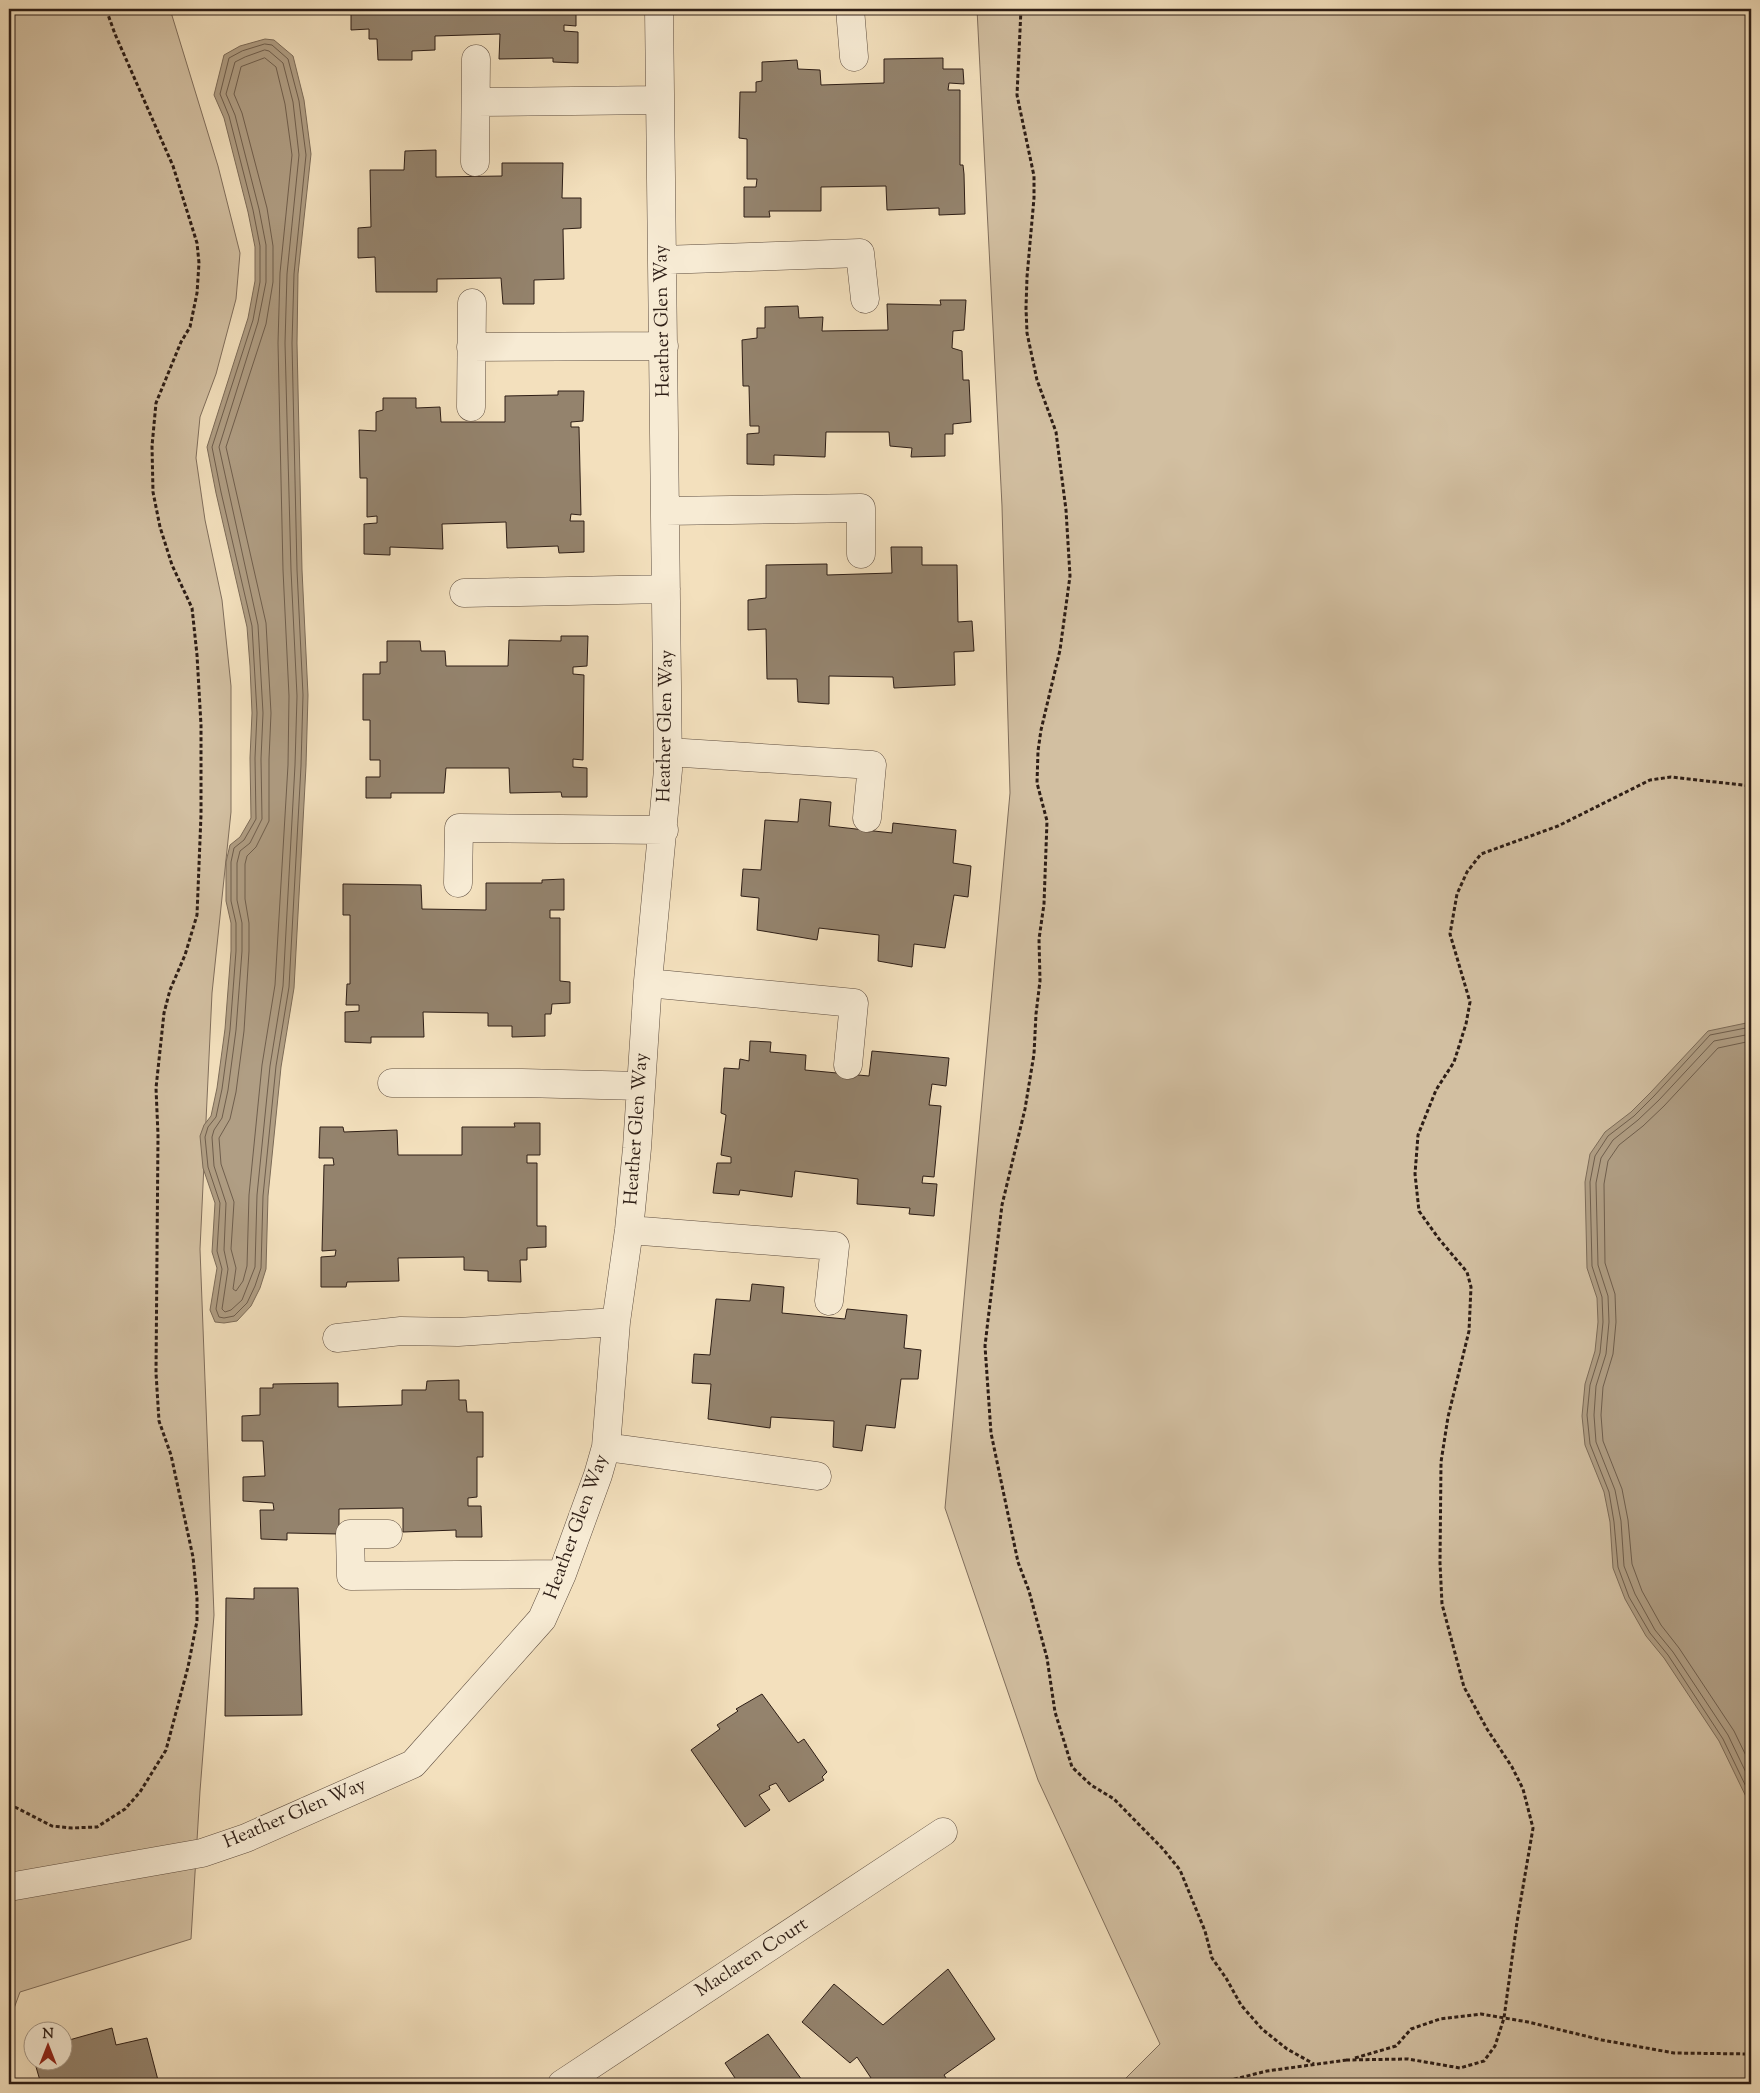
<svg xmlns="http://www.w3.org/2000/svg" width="1760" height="2093" viewBox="0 0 1760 2093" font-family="'Sorts Mill Goudy',serif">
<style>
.green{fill:#d2bfa1;stroke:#806e5c}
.water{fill:#b09e84;stroke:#7c6b58}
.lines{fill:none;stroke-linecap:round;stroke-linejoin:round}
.shore{stroke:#6f5e4d;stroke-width:1}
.building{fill:#94836d;stroke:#2e1e16}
.minor-casing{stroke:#5f4e40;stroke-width:29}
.path{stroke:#2e1e16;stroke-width:3;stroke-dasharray:4 2.5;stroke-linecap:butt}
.minor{stroke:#f7ebd4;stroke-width:28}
.labels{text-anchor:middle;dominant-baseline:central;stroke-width:4.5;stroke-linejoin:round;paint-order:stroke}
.street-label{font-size:19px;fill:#2e1e16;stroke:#f7ebd4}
</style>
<rect width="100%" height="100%" fill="#f3e0bd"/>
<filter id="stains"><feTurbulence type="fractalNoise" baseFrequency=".004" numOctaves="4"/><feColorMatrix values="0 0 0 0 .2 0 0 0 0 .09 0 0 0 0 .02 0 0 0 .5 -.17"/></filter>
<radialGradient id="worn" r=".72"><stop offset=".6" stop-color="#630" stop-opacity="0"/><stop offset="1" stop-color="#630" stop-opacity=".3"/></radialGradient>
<path class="green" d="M 9,9 L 170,9 L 218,166 L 240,253 L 236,299 L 216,374 L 200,417 L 196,458 L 205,520 L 222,600 L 231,686 L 231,812 L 212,993 L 200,1249 L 214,1615 L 200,1791 L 191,1939 L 20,1992 L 9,2022 Z
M 977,9 L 1751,9 L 1751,2084 L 1120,2084 L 1160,2044 L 1038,1780 L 945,1508 L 1010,793 L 1002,506 Z"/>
<path class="water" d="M 265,39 L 274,40 L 293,56 L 304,100 L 311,154 L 298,274 L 297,343 L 302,570 L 308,695 L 306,766 L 294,988 L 281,1067 L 268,1196 L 266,1269 L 260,1288 L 251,1306 L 237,1321 L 224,1323 L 215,1322 L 210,1310 L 217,1268 L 212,1252 L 215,1203 L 203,1168 L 200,1136 L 204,1125 L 211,1116 L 217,1088 L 225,1029 L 231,951 L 231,923 L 226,901 L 226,862 L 230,845 L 240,837 L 251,818 L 250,758 L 252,713 L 250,666 L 247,627 L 216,493 L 207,447 L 248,318 L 255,281 L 255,247 L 248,212 L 224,118 L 214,95 L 224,55 L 240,46 Z
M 1751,1022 L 1751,1807 L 1719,1741 L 1664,1658 L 1646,1636 L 1625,1599 L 1613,1568 L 1610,1522 L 1604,1492 L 1585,1445 L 1582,1416 L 1585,1384 L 1595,1351 L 1598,1322 L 1597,1298 L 1587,1268 L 1585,1182 L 1590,1154 L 1605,1132 L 1631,1112 L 1651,1092 L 1708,1031 Z"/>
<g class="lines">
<path class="shore" d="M 265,44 L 272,45 L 288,59 L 299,101 L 306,155 L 294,274 L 292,343 L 297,570 L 303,695 L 301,766 L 289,987 L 276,1066 L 263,1196 L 261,1268 L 255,1286 L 247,1303 L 234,1316 L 224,1318 L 219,1317 L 216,1309 L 222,1269 L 217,1251 L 220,1203 L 208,1167 L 205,1137 L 208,1127 L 216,1117 L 222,1089 L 230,1030 L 236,951 L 236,923 L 231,901 L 231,862 L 234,848 L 244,840 L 256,819 L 255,758 L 257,713 L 252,626 L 221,492 L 212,447 L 253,320 L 260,282 L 260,246 L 253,210 L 229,116 L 220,94 L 229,58 L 242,51 Z
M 265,50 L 269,51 L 283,63 L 293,102 L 299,155 L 287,274 L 285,343 L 291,570 L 297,696 L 295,765 L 283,986 L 270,1066 L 257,1195 L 255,1267 L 242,1300 L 231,1310 L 225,1312 L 222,1309 L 228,1269 L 224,1250 L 226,1203 L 214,1166 L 212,1137 L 214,1130 L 222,1118 L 228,1090 L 236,1030 L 242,951 L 242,923 L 237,900 L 237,863 L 240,851 L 250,843 L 262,819 L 261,759 L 263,713 L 258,625 L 219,447 L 258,322 L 266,282 L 266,245 L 259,209 L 235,115 L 226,94 L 235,62 L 245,57 Z
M 265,58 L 276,67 L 285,104 L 292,155 L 280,273 L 278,343 L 283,570 L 289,696 L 288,765 L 275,985 L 262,1065 L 249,1195 L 247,1266 L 243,1281 L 236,1291 L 233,1289 L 236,1268 L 231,1249 L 234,1202 L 221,1164 L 219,1138 L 230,1119 L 236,1092 L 244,1031 L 249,951 L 249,923 L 245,899 L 245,864 L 247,856 L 256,847 L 269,821 L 269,759 L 271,713 L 266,623 L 226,447 L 266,324 L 273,282 L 273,246 L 267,208 L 242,113 L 234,94 L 241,67 Z
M 1751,1027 L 1710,1035 L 1654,1096 L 1634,1116 L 1608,1136 L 1595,1156 L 1590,1182 L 1592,1266 L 1602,1297 L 1603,1322 L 1600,1353 L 1590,1385 L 1587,1415 L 1590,1444 L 1609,1492 L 1614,1522 L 1618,1567 L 1629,1597 L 1650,1633 L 1668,1655 L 1723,1739 L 1751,1797
M 1751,1034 L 1714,1041 L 1659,1100 L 1638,1120 L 1613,1140 L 1601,1158 L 1596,1183 L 1598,1265 L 1608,1296 L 1609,1322 L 1606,1354 L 1596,1386 L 1594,1415 L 1596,1442 L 1615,1490 L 1621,1521 L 1624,1566 L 1635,1594 L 1655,1630 L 1673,1652 L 1728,1735 L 1751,1783
M 1751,1041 L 1718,1048 L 1664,1106 L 1643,1126 L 1619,1145 L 1608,1161 L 1604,1184 L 1605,1263 L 1615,1294 L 1616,1322 L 1613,1354 L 1603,1387 L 1601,1415 L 1603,1441 L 1622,1489 L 1628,1520 L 1632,1564 L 1642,1591 L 1661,1625 L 1679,1648 L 1734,1731 L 1751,1766"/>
</g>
<path class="building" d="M 351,9 L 572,9 L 572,13 L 576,13 L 576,26 L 564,25 L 564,31 L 578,32 L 578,63 L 553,62 L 553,58 L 499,59 L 500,34 L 435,36 L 435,50 L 412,51 L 412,60 L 378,60 L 377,39 L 369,39 L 369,29 L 351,30 Z
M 943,58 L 943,69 L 963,69 L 964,84 L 949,83 L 948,90 L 960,90 L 960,165 L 963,165 L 964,174 L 965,214 L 939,215 L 939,208 L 887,210 L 886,186 L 821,187 L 821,211 L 769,211 L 770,217 L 744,217 L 744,187 L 756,187 L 757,179 L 747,179 L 747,139 L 739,138 L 740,92 L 756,92 L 756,82 L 762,81 L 762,62 L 797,60 L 798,69 L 820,70 L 821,85 L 884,83 L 884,59 Z
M 436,150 L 436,177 L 502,176 L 502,163 L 563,163 L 562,198 L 581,198 L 581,228 L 563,229 L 564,279 L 534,280 L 534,304 L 503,304 L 501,278 L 437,279 L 437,292 L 376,292 L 375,257 L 358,258 L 358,228 L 371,227 L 370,170 L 404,170 L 405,151 Z
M 940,300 L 966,300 L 964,330 L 953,331 L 952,348 L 962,351 L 963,380 L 969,380 L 971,422 L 953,424 L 953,434 L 945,434 L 945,456 L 911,457 L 912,448 L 890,446 L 889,432 L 826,432 L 825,457 L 774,455 L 774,465 L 747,464 L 747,434 L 759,433 L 759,426 L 750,426 L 749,386 L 743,386 L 742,340 L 757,338 L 757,328 L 765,328 L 765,307 L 798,306 L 799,318 L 823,317 L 822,331 L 888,330 L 887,304 L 941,305 Z
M 558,391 L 584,391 L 583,421 L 571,422 L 571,427 L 579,427 L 581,515 L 571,514 L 570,521 L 584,521 L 584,552 L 559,553 L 558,546 L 507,548 L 506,522 L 442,524 L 443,549 L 390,547 L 390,555 L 364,554 L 364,524 L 377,523 L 377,516 L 367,517 L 367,478 L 360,478 L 359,430 L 376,431 L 376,412 L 383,410 L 383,398 L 416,398 L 416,408 L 440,407 L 441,422 L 505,422 L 505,396 L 558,395 Z
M 891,547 L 922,547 L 922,565 L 957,565 L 958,622 L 972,621 L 974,651 L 954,652 L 955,685 L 894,688 L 893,677 L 829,676 L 829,704 L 798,702 L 797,679 L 767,679 L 766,629 L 748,630 L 748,600 L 766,598 L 766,565 L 827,564 L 827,575 L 892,573 Z
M 561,636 L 588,636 L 587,666 L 573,667 L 573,674 L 584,675 L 583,760 L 573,759 L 573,767 L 587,768 L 587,797 L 562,797 L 561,792 L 510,793 L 509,768 L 446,768 L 444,793 L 391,793 L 391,798 L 366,798 L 366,777 L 380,777 L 380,760 L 370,760 L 370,720 L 363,720 L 363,674 L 380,674 L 380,662 L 387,662 L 387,641 L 420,641 L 421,651 L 445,651 L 446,666 L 508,666 L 509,640 L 561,641 Z
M 800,799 L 831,802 L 829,826 L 892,833 L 893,823 L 956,830 L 953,863 L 971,866 L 968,897 L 954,895 L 945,948 L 914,944 L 912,967 L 878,961 L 879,935 L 819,928 L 817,940 L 757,930 L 759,898 L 741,896 L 743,869 L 761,870 L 765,820 L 798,822 Z
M 564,879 L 564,910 L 550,910 L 550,918 L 560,918 L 560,981 L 570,982 L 570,1003 L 552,1004 L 551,1014 L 545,1014 L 545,1036 L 512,1037 L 512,1026 L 488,1026 L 488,1013 L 423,1012 L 424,1037 L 371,1037 L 371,1043 L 345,1042 L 345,1012 L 359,1011 L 359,1005 L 346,1005 L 347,984 L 350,984 L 350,915 L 343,915 L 343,884 L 421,885 L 422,909 L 486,910 L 486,883 L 542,883 L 542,880 Z
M 750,1041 L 771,1042 L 770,1052 L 806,1055 L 805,1070 L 869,1076 L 872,1051 L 949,1058 L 946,1086 L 932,1084 L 929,1105 L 941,1106 L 934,1177 L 923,1176 L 922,1183 L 937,1184 L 934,1216 L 909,1214 L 910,1208 L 857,1204 L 858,1179 L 795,1171 L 792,1197 L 740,1190 L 739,1195 L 713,1193 L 717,1163 L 731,1163 L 731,1157 L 721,1155 L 726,1115 L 721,1113 L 724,1068 L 739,1069 L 740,1059 L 749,1061 Z
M 514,1123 L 540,1123 L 540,1155 L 527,1155 L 527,1163 L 537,1163 L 537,1226 L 546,1226 L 546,1247 L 527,1248 L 527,1260 L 520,1260 L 521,1282 L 488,1281 L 488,1271 L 464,1270 L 464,1257 L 398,1258 L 399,1281 L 347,1282 L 346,1287 L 321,1287 L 321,1257 L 335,1256 L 336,1250 L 322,1251 L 324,1165 L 334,1165 L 333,1158 L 319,1158 L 320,1127 L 343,1127 L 344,1132 L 397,1130 L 398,1155 L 462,1155 L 462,1127 L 515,1127 Z
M 752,1284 L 784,1287 L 782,1313 L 845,1319 L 847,1309 L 907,1315 L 904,1348 L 921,1350 L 918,1379 L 901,1379 L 895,1428 L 866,1425 L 862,1451 L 833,1447 L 834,1421 L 771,1417 L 770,1428 L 708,1419 L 711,1384 L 692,1383 L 694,1354 L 710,1355 L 716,1299 L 750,1301 Z
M 459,1380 L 459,1400 L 466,1400 L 467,1412 L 483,1412 L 483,1457 L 477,1457 L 477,1497 L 468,1498 L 468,1506 L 481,1506 L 482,1537 L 456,1537 L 456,1530 L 403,1532 L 403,1508 L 339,1509 L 339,1534 L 287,1533 L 287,1540 L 261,1539 L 260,1510 L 274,1510 L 273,1503 L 243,1501 L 243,1477 L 265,1476 L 263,1441 L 242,1441 L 242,1416 L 260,1415 L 260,1388 L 273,1388 L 273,1384 L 338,1383 L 338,1407 L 402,1405 L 402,1390 L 426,1390 L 427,1381 Z
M 254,1588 L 298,1588 L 302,1715 L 225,1716 L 226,1598 L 254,1599 Z
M 762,1694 L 798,1743 L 804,1739 L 827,1772 L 822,1777 L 824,1780 L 789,1802 L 776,1783 L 769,1786 L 770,1789 L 759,1795 L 770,1810 L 745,1827 L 691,1750 L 720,1729 L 717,1725 L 738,1711 L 736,1709 Z
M 948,1969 L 995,2039 L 944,2075 L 950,2084 L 875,2084 L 857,2057 L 850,2063 L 802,2022 L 834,1984 L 883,2025 Z
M 112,2028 L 116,2045 L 147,2038 L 159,2084 L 41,2084 L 34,2060 L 62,2060 L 62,2042 Z
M 768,2034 L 805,2084 L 739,2084 L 725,2063 Z"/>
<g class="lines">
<g class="minor-casing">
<path id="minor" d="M 850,9 L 854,57
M 476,102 L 660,100
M 475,162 L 476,59
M 662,260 L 860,253 L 865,299
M 471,347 L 664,346
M 471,407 L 472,303
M 665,511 L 861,508 L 861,554
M 464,593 L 666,589
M 668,752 L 872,765 L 867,818
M 458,883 L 459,828 L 664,830
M 648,983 L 854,1003 L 848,1065
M 392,1083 L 522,1083 L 641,1086
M 629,1230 L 835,1246 L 829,1301
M 337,1338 L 401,1331 L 458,1332 L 616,1322
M 606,1447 L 817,1476
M 388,1534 L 350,1534 L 351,1576 L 562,1574
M 9,1887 L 202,1853 L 246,1838 L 413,1764 L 542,1619 L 562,1574 L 598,1475 L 606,1447 L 616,1322 L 629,1230 L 637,1148 L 648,981 L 668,770 L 659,9
M 562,2084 L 943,1832"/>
</g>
<path class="path" d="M 1021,9 L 1017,95 L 1034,176 L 1034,198 L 1027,277 L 1026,308 L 1027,333 L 1037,380 L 1056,432 L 1066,510 L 1070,576 L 1060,650 L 1041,730 L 1038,751 L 1037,783 L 1047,821 L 1044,904 L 1039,939 L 1040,981 L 1036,1014 L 1034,1054 L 1025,1109 L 1002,1205 L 988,1320 L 985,1346 L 991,1433 L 1018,1562 L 1029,1591 L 1047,1658 L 1055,1712 L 1072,1767 L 1091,1785 L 1114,1799 L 1163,1849 L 1180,1870 L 1205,1931 L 1212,1958 L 1226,1978 L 1241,2005 L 1262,2029 L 1287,2049 L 1314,2064
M 9,1804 L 52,1826 L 72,1828 L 97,1827 L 125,1809 L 140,1792 L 166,1750 L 188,1667 L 197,1621 L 197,1598 L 193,1557 L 171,1455 L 159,1421 L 156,1373 L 158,1135 L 156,1088 L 164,1013 L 170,990 L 185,955 L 197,915 L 201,815 L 201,725 L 197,655 L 192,608 L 172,565 L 160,527 L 153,492 L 152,446 L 156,403 L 181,342 L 190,327 L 197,293 L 199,263 L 197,243 L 173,166 L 115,34 L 106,9
M 1355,2058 L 1396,2046 L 1411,2029 L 1440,2019 L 1481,2014 L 1528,2022 L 1602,2040 L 1674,2053 L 1751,2054
M 1346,2060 L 1408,2059 L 1460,2068 L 1484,2061 L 1495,2046 L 1504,2018 L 1517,1922 L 1533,1828 L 1523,1789 L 1512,1767 L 1487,1729 L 1464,1687 L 1442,1604 L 1440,1563 L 1441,1462 L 1448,1417 L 1469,1331 L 1471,1287 L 1467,1272 L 1439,1239 L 1419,1211 L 1415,1174 L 1418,1135 L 1436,1090 L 1454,1062 L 1466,1024 L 1470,1002 L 1450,934 L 1457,894 L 1467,872 L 1481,854 L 1558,826 L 1650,780 L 1671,777 L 1751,786
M 1215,2084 L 1267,2071 L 1347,2060"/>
<use href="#minor" class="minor"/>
</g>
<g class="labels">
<g class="street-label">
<text transform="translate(663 321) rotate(-91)">Heather Glen Way</text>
<text transform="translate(666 726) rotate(-89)">Heather Glen Way</text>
<text transform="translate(637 1129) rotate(-86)">Heather Glen Way</text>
<text transform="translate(577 1527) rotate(-70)">Heather Glen Way</text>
<text transform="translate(295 1814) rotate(-23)">Heather Glen Way</text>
<text transform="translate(752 1958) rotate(-33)">Maclaren Court</text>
</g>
</g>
<rect width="1760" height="2093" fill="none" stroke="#f3e0bd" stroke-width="30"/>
<rect x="10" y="10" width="1740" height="2073" fill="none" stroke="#2e1e16" stroke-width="2.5"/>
<rect x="15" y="15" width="1730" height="2063" fill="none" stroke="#2e1e16"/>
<g transform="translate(48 2046)"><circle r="24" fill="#f7ebd4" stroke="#a79988"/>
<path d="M0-4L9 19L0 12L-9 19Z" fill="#8f2418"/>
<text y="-8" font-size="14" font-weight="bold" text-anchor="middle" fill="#2e1e16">N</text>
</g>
<rect width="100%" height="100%" filter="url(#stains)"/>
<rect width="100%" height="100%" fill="url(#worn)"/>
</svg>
